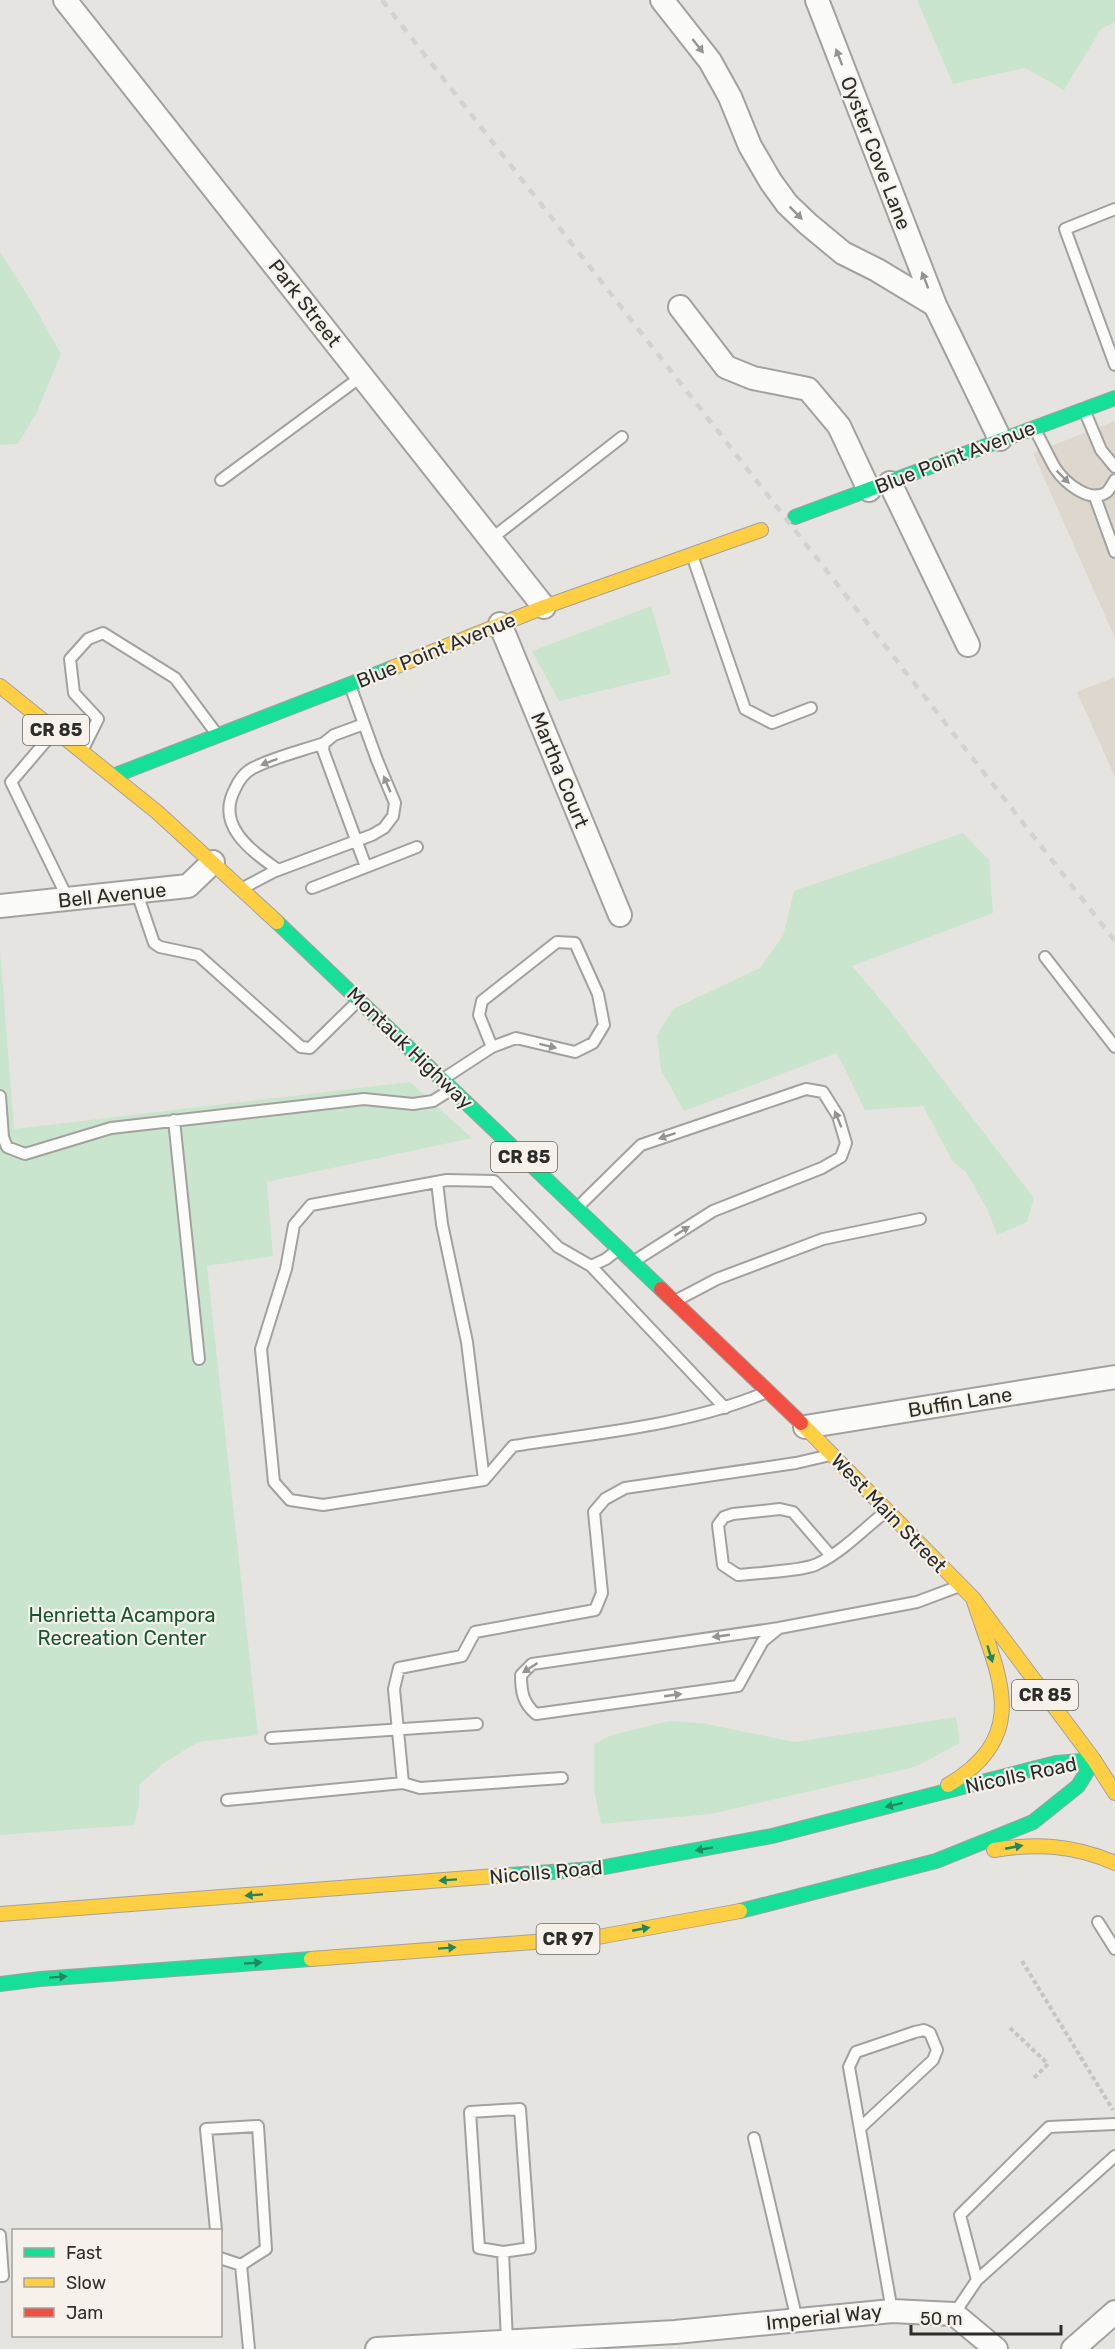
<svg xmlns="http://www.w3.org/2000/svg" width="1115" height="2349" viewBox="0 0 1115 2349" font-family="Rubik,sans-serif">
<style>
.built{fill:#ddd7ce}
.green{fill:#cae5ce}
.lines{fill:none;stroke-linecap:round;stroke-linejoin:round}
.lane-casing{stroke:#a3a19f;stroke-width:14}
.street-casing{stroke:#a3a19f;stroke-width:26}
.fast-casing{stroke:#a3a19f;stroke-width:16}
.slow-casing{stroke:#a3a19f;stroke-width:16}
.jam-casing{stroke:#a3a19f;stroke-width:16}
.path{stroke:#c5c5c4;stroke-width:4;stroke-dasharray:4.5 3;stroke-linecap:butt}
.lane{stroke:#fbfbfa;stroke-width:10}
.street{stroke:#fbfbfa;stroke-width:22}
.fast{stroke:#16e098;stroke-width:14}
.slow{stroke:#ffcf43;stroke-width:14}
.jam{stroke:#f24e42;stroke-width:14}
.rail{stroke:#d2d2d1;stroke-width:4.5;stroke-dasharray:8 8;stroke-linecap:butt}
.oneway{fill:#949492}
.oneway2{fill:#228660}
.labels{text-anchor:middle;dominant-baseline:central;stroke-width:4.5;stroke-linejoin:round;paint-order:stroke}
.shield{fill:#f6f2eb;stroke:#696763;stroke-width:1.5}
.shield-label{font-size:18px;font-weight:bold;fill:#2d2c29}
.street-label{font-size:20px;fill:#2d2c29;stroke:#f6f2eb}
.park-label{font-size:20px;fill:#175730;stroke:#f6f2eb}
</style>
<rect width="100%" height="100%" fill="#e6e4e0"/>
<path class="built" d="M 1115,421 L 1115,638 L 1033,453 Z
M 1115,677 L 1115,777 L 1077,692 Z"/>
<path class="green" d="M 917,0 L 1115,0 L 1115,22 L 1101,29 L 1064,90 L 1025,68 L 953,84 Z
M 0,252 L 33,304 L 61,354 L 36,414 L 18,444 L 0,445 Z
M 651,606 L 671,674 L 559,701 L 532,651 Z
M 963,833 L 989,860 L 993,913 L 852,966 L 891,1012 L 1034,1198 L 1027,1222 L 997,1235 L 988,1211 L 966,1172 L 953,1162 L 923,1106 L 865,1110 L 837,1053 L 684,1111 L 661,1070 L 657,1035 L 673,1009 L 760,968 L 783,936 L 794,891 Z
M 0,950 L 14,1129 L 410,1082 L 472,1138 L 267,1182 L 273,1256 L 207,1266 L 258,1735 L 198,1742 L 164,1763 L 139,1785 L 139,1805 L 134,1825 L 0,1835 Z
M 956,1717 L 960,1743 L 915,1767 L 711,1814 L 601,1824 L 594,1790 L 594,1744 L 612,1735 L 669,1721 L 702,1723 L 795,1742 Z"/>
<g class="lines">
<g class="lane-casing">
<path id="lane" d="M 1115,209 L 1065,229 L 1115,365
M 1085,412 L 1101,450 L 1115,467
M 1035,430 C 1042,442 1048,456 1055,468 C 1065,483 1090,504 1107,492 C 1110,489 1113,483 1115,480
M 221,480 L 362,376
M 1095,497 L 1115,552
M 491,539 L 622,437
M 693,558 L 745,709 L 772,723 L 811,708
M 52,734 L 11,782 L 68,899
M 83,749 L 98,719 L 74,693 L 70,659 L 88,639 L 103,633 L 175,678 L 216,733
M 366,867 L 417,847
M 278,870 C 252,851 215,826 235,789 C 238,781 245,772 253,768 C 275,757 301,751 324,743
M 245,887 L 273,872 L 372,835 L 384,828 L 393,816 L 395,803 L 377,760 L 351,688
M 312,888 L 366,867 L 323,750 L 324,743 L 334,735 L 364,724
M 137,893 L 154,943 L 160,947 L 198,955 L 301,1047 L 310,1048 L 357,1002
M 1045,957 L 1115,1047
M 446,1077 L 492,1047 L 516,1038 L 575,1052 L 593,1043 L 604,1025 L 598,994 L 575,943 L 557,942 L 482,1001 L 479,1015 L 492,1047
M 0,1096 L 3,1137 L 7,1147 L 25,1154 L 111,1128 L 364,1099 L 413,1104 L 433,1101 L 449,1091
M 174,1120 L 199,1359
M 437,1182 L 442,1224 L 467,1342 L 484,1480
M 579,1206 L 641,1145 L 806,1089 L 823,1092 L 838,1116 L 846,1143 L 841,1157 L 822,1168 L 713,1211 L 636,1260
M 591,1266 L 606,1259 L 616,1251
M 677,1300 L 717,1279 L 823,1239 L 920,1219
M 725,1408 L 591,1266 L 558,1247 L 494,1181 L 447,1180 L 311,1205 L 294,1225 L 286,1269 L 261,1349 L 274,1482 L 290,1500 L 323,1505 L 484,1480 L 513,1446 C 596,1433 683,1426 762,1394
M 831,1556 L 793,1512 L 780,1509 L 733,1514 L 724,1517 L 718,1525 L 723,1565 L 738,1575 C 755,1573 804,1571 817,1564 C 842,1552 863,1530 884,1513
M 779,1628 L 763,1641 L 738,1686 L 536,1714 C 523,1703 521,1692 521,1675 L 532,1664 L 779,1628 L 917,1602 L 957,1587
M 271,1738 L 477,1724
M 562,1778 L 420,1788 L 403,1783 L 394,1689 L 399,1668 L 462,1656 L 475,1632 L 595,1610 L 602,1593 L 594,1512 L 605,1499 L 625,1488 L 796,1463 L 826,1456
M 227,1800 L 403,1783
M 1098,1922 L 1115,1949
M 860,2128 L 933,2060 L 937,2050 L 930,2033 L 924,2030 L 915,2032 L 856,2052 L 849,2067 L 892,2311
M 754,2138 L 797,2320
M 216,2230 L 206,2129 L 258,2126 L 266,2249 L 241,2265
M 0,2235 L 3,2276 L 0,2276
M 503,2252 L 479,2248 L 470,2112 L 520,2109 L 530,2248 L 503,2252 L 507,2341
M 220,2258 L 241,2265
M 241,2265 L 249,2349
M 977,2280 L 960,2215 L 1049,2127 L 1115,2124
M 954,2314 L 977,2280 L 1115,2156"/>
</g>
<g class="street-casing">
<path id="street" d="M 65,0 L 544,607
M 662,0 L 710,61 L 730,97 L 750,146 L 771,182 L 787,204 L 808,224 L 843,253 L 877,270 L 935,305 L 817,0
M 935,305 L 1000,439
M 680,307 L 726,367 L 753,378 L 808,389 L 839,426 L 869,490
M 890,483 L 968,645
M 500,624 L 620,915
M 0,906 L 188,886 L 213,862
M 805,1427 L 1115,1377
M 377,2349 L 675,2332 L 892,2311 L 954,2314 L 996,2349
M 1073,2349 L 1115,2312"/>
</g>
<g class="fast-casing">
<path id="fast" d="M 795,517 L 1115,398
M 113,776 L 392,668
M 277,922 L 661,1289
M 509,1875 L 594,1869 L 772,1836 L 1056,1763 L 1094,1760
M 740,1911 L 936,1861 L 1033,1822 L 1078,1786 L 1094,1760
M 0,1984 L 40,1979 L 311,1959"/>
</g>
<g class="slow-casing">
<path id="slow" d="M 392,668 L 544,607 L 761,530
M 0,686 L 157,812 L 277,922
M 801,1423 L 973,1598 L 1094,1760 L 1115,1793
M 948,1785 C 1034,1734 997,1674 973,1598
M 994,1850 C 1037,1843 1074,1845 1115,1863
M 0,1914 L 509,1875
M 311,1959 L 598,1937 L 740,1911"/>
</g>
<g class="jam-casing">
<path id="jam" d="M 661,1289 L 801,1423"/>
</g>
<path class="path" d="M 1022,1961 L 1113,2110
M 1010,2028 L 1048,2064 L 1034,2078"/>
<use href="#lane" class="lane"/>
<use href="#street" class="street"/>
<use href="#fast" class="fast"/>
<use href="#slow" class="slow"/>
<use href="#jam" class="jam"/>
<path class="rail" d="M 382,0 L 1115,941"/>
</g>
<defs><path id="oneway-solid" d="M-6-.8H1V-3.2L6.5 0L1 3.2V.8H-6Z" transform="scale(1.5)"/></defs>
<g class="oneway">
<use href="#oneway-solid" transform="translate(698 46) rotate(52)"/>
<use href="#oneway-solid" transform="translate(839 57) rotate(-111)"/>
<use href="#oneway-solid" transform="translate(796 213) rotate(45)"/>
<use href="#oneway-solid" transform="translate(925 280) rotate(-111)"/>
<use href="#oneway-solid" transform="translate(1063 477) rotate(45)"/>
<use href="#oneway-solid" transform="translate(269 762) rotate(159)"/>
<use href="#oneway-solid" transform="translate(387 784) rotate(-113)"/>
<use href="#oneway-solid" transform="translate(548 1046) rotate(14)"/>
<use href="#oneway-solid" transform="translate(838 1119) rotate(-112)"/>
<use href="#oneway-solid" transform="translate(667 1136) rotate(162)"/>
<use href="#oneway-solid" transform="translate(682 1231) rotate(-32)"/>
<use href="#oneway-solid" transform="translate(721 1636) rotate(172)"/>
<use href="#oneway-solid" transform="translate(530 1668) rotate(147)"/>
<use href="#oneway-solid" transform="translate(673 1695) rotate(-8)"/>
</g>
<g class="oneway2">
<use href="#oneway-solid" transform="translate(990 1654) rotate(73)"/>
<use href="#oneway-solid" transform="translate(894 1805) rotate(166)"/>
<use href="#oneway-solid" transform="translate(1014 1847) rotate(-11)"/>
<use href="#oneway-solid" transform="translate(704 1849) rotate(170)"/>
<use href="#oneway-solid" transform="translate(448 1880) rotate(176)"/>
<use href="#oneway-solid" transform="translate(254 1895) rotate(176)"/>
<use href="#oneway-solid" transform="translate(641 1929) rotate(-11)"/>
<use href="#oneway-solid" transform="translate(447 1948) rotate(-4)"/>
<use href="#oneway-solid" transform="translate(253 1963) rotate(-4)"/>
<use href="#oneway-solid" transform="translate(58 1977) rotate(-4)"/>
</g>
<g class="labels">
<g class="shield">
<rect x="23" y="715" width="66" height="30" rx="4.5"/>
<rect x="491" y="1142" width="66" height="30" rx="4.5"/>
<rect x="1012" y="1680" width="66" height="30" rx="4.5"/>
<rect x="536.5" y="1924" width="63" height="30" rx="4.5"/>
</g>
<g class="shield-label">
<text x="56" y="730">CR 85</text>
<text x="524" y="1157">CR 85</text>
<text x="1045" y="1695">CR 85</text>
<text x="568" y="1939">CR 97</text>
</g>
<g class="street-label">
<text transform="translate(876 153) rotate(69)">Oyster Cove Lane</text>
<text transform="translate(305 303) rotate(52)">Park Street</text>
<text transform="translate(955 457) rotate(-21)">Blue Point Avenue</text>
<text transform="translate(436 650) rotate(-22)">Blue Point Avenue</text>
<text transform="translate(560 770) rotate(68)">Martha Court</text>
<text transform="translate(112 895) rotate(-6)">Bell Avenue</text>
<text transform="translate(410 1048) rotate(44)">Montauk Highway</text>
<text transform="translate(960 1402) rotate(-9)">Buffin Lane</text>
<text transform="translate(889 1513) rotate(46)">West Main Street</text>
<text transform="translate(1021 1775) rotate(-12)">Nicolls Road</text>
<text transform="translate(546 1872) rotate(-5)">Nicolls Road</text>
<text transform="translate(824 2317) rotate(-6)">Imperial Way</text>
</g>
<g class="park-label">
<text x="122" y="1615">Henrietta Acampora<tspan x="122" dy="23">Recreation Center</tspan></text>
</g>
</g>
<rect x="12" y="2229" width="210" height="108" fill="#f6f2eb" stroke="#a6a39d" stroke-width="1.5"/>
<rect x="24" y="2248" width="30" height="9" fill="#16e098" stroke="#a6a39d" stroke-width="1.5"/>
<text x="66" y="2259" font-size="18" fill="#2d2c29">Fast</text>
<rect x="24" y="2278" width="30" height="9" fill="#ffcf43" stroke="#a6a39d" stroke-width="1.5"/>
<text x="66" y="2289" font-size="18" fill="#2d2c29">Slow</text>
<rect x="24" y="2308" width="30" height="9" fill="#f24e42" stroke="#a6a39d" stroke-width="1.5"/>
<text x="66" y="2319" font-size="18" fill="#2d2c29">Jam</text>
<path d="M911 2325v9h150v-9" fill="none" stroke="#2d2c29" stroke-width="3"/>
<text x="920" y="2325" font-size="18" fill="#2d2c29" stroke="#f6f2eb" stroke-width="4.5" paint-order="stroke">50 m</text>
</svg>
